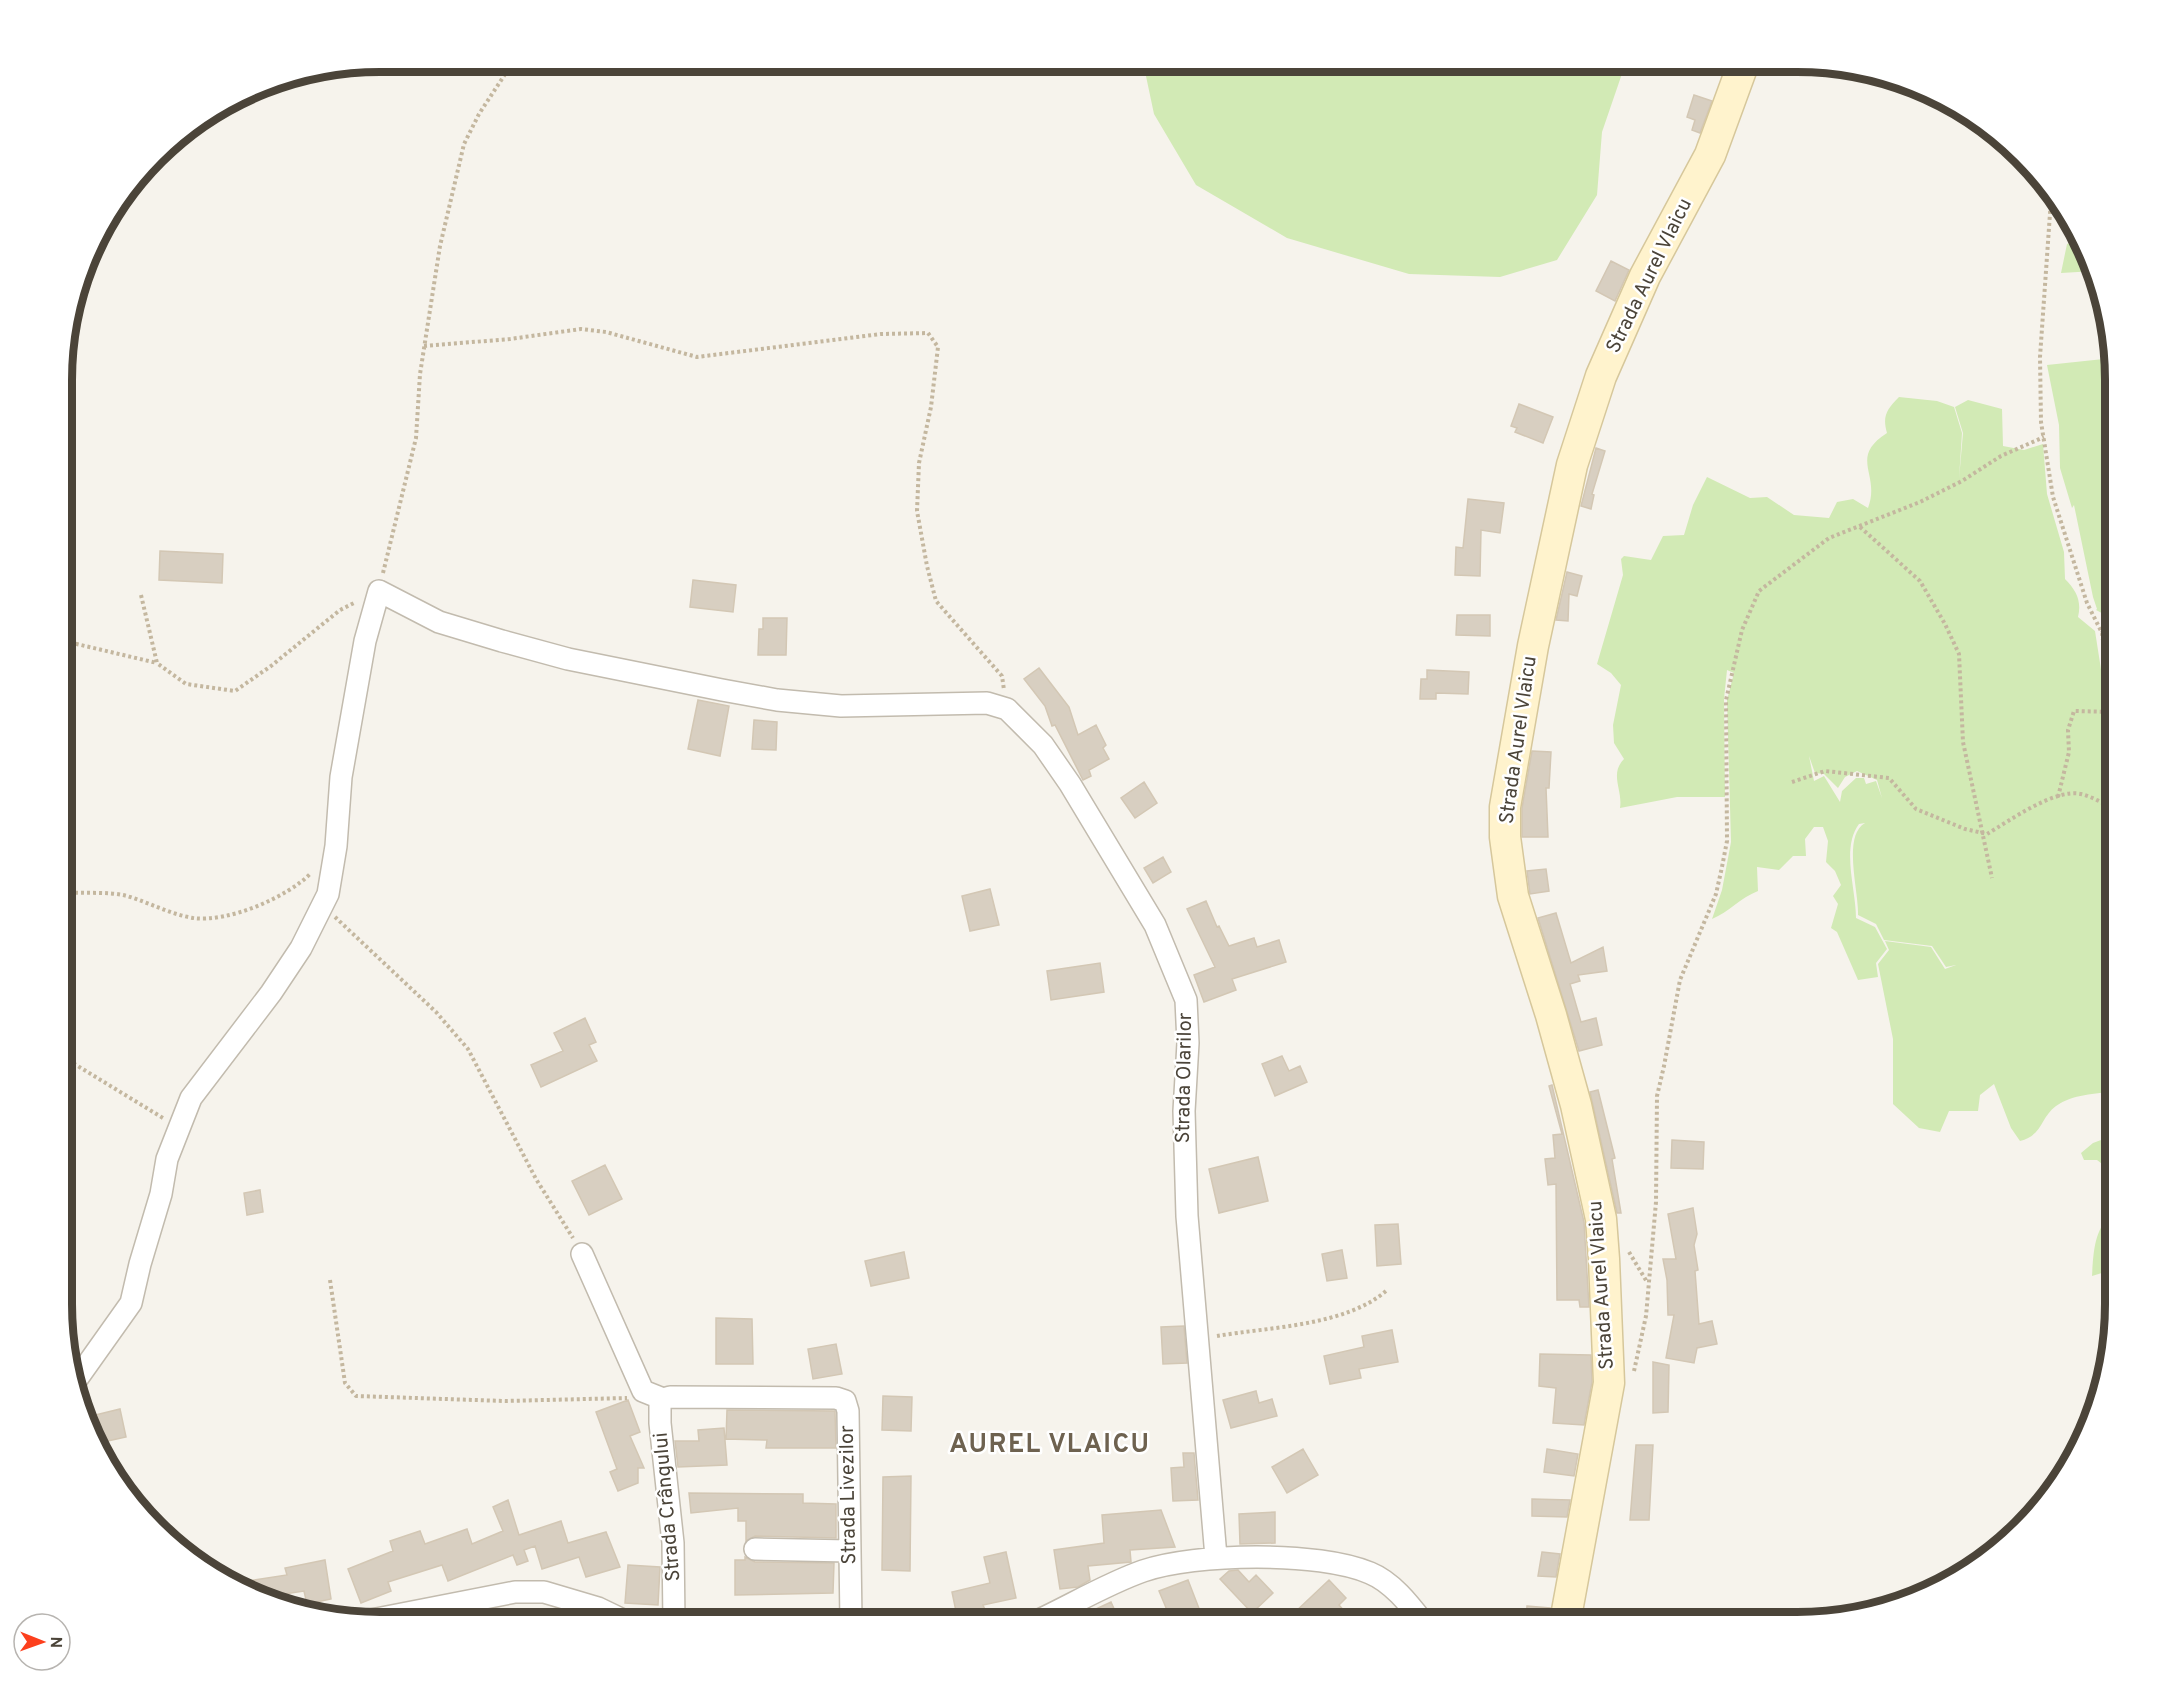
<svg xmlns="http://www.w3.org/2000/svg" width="2177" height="1684" viewBox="0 0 2177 1684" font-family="Overpass,sans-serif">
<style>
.green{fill:#d2eab5;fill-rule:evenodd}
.building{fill:#d8cfc1;stroke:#d3c7b4;stroke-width:1.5}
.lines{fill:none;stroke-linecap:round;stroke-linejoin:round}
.street-casing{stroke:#c2bbae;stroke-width:24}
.secondary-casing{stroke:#d6c79b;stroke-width:33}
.path{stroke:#c4b79f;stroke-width:4;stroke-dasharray:3 3;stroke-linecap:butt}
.street{stroke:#fff;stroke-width:21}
.secondary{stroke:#fff3cd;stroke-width:30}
.labels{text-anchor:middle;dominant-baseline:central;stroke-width:5;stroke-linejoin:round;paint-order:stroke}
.street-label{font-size:20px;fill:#4b4439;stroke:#fff}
.district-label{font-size:26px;font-weight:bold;letter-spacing:1.5px;fill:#6e6250;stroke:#fff}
.rim{fill:none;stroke:#4b4439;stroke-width:8}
</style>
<rect width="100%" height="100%" fill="#f6f3ec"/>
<path class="green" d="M 1143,62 L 1626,62 L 1602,132 L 1597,195 L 1557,260 L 1500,277 L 1409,274 L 1287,238 L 1196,185 L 1154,114 Z
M 2082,239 L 2095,271 L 2061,273 L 2067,244 Z
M 2113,358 L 2115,380 L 2115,620 L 2096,610 L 2098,608 L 2097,609 L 2093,597 L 2074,505 L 2072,508 L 2060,468 L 2059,425 L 2047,365 Z
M 1899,397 L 1937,401 L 1954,407 L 1962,433 L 1959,479 L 1963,433 L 1955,407 L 1968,400 L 2002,409 L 2003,446 L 2024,450 L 2043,444 L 2047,494 L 2064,552 L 2065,579 C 2076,590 2082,601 2078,617 L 2095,631 L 2115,759 L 2115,1091 C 2095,1094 2073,1094 2056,1106 C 2040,1118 2043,1135 2020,1141 L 2011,1128 L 1994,1084 L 1980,1095 L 1978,1111 L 1949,1111 L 1940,1132 L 1919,1128 L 1893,1104 L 1893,1039 L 1878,964 L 1889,950 L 1885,941 L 1931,947 L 1945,969 L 1956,965 L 1946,967 L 1932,946 L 1884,940 L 1876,924 L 1858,915 C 1859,891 1842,836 1865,823 L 1859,824 C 1841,848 1856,889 1856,918 L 1875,927 L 1887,949 L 1876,963 L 1878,977 L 1858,980 L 1837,932 L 1831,928 L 1838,904 L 1833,896 L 1841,885 L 1835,871 L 1826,862 L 1828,841 L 1823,827 L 1814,827 L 1805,839 L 1806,856 L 1793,856 L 1779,870 L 1757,867 L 1758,891 C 1740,898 1729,912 1712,919 L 1722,890 L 1731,842 L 1727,700 L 1734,673 L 1727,670 L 1724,699 L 1725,797 L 1677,797 L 1620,808 C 1623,790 1609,774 1624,759 L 1614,743 L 1613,725 L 1621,685 L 1611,673 L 1597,664 L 1623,575 L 1621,559 L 1624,556 L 1651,560 L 1663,536 L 1684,535 L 1693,505 L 1707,477 L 1750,498 L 1767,497 L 1794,515 L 1829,518 L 1837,502 L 1853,499 L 1868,508 C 1881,474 1848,458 1887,433 C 1882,416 1887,409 1899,397 ZM 1809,756 L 1815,773 L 1824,774 L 1838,788 L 1845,777 L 1857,771 L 1877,780 L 1882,798 L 1876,781 L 1866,784 L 1864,778 L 1856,778 L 1842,791 L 1840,802 L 1824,776 L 1814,781 Z
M 2115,1117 L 2115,1174 L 2097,1160 L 2084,1160 L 2081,1153 L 2093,1143 L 2109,1137 Z
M 2115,1206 L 2115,1269 L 2092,1276 C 2094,1243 2095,1232 2115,1206 Z"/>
<path class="building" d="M 1694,95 L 1712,101 L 1700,133 L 1692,130 L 1695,120 L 1687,117 Z
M 1611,261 L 1629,270 L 1615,301 L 1596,291 Z
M 1519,404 L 1553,417 L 1543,443 L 1515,432 L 1517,428 L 1511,426 Z
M 1596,448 L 1605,451 L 1592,494 L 1594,495 L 1591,509 L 1581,506 Z
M 1468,499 L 1504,503 L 1500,533 L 1481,530 L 1480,576 L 1455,575 L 1456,547 L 1463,548 Z
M 160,551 L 223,554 L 222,583 L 159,580 Z
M 1567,572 L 1582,576 L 1577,596 L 1569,594 L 1568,621 L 1556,620 Z
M 693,580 L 736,585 L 733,612 L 690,607 Z
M 1457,615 L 1490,615 L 1490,636 L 1456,635 Z
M 763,618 L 787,618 L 786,655 L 758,655 L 759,629 L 763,629 Z
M 1039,668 L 1069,707 L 1078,735 L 1096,725 L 1106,745 L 1103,748 L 1109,759 L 1089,770 L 1091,776 L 1083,780 L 1055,725 L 1052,726 L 1045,706 L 1024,679 Z
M 1427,670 L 1469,672 L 1468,694 L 1436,693 L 1436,699 L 1420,699 L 1421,679 L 1427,679 Z
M 698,700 L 729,706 L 720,756 L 688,749 Z
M 754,720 L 777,722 L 776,750 L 752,749 Z
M 1532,751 L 1551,752 L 1549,788 L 1546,788 L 1548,837 L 1522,837 L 1522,808 Z
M 1144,782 L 1157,803 L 1135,818 L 1121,798 Z
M 1163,857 L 1171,872 L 1153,883 L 1144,868 Z
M 1546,869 L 1549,891 L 1530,894 L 1527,871 Z
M 990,889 L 999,925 L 970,931 L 962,896 Z
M 1206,901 L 1217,927 L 1219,926 L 1229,946 L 1254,938 L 1257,947 L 1279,940 L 1286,962 L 1232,979 L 1236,990 L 1204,1002 L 1194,975 L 1215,967 L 1187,909 Z
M 1556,913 L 1571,963 L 1603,947 L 1607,971 L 1578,975 L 1580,981 L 1570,984 L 1581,1022 L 1596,1018 L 1602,1045 L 1579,1051 L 1538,918 Z
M 1100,963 L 1104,992 L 1051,1000 L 1047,971 Z
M 585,1018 L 596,1042 L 589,1045 L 597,1061 L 541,1087 L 531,1065 L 563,1051 L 554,1033 Z
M 1282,1056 L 1289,1071 L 1300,1066 L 1307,1082 L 1275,1096 L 1262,1064 Z
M 1552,1085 L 1584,1222 L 1589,1307 L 1580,1307 L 1579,1300 L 1557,1300 L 1556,1184 L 1548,1185 L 1545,1159 L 1555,1158 L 1553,1135 L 1562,1134 L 1549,1086 Z
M 1598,1090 L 1615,1158 L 1612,1159 L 1621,1213 L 1617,1213 L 1590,1092 Z
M 1672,1140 L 1704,1142 L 1703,1169 L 1671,1168 Z
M 1258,1157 L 1268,1201 L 1219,1213 L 1209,1169 Z
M 605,1165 L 622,1199 L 589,1215 L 572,1181 Z
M 260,1190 L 263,1212 L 247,1215 L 244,1193 Z
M 1693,1208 L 1697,1234 L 1694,1245 L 1698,1270 L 1695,1271 L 1699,1324 L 1712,1321 L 1717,1344 L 1697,1348 L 1694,1363 L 1666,1358 L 1674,1315 L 1668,1315 L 1667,1280 L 1663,1259 L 1676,1259 L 1668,1214 Z
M 1398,1224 L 1401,1264 L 1377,1266 L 1375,1225 Z
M 1342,1250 L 1347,1278 L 1327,1281 L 1322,1254 Z
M 904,1252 L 909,1278 L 871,1286 L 865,1261 Z
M 716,1318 L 752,1319 L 753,1364 L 716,1364 Z
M 1184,1326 L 1187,1363 L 1163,1364 L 1161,1327 Z
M 1392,1330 L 1398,1362 L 1359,1369 L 1361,1378 L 1330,1384 L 1324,1356 L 1364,1347 L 1362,1336 Z
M 836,1344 L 842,1374 L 813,1379 L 808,1349 Z
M 1540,1354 L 1591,1355 L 1592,1382 L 1584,1425 L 1553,1423 L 1556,1388 L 1539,1386 Z
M 1653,1362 L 1669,1365 L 1668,1412 L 1653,1413 Z
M 1256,1391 L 1259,1403 L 1272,1399 L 1277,1416 L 1231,1428 L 1223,1400 Z
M 883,1396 L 912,1397 L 911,1431 L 882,1430 Z
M 628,1400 L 640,1432 L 630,1436 L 644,1468 L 638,1468 L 638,1483 L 618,1491 L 610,1472 L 617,1469 L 596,1412 Z
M 120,1409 L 126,1437 L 94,1444 L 87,1417 Z
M 727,1410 L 835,1411 L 836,1448 L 766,1448 L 767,1440 L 726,1439 Z
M 724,1428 L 727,1465 L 678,1467 L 675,1441 L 699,1441 L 698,1430 Z
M 1636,1445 L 1653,1445 L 1649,1520 L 1630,1520 Z
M 1303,1449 L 1318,1475 L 1287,1493 L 1272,1467 Z
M 1547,1449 L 1578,1454 L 1574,1476 L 1544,1472 Z
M 1183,1453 L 1194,1453 L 1198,1500 L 1173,1501 L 1171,1468 L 1184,1467 Z
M 911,1476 L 910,1571 L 882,1570 L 883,1477 Z
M 689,1493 L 803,1494 L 803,1503 L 836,1504 L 836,1538 L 755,1536 L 746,1541 L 746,1521 L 738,1521 L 738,1508 L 691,1513 Z
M 1532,1499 L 1570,1500 L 1567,1517 L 1532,1516 Z
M 508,1500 L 519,1535 L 561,1521 L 568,1543 L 606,1532 L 620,1567 L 586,1577 L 579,1557 L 542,1569 L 535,1546 L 524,1550 L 528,1561 L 517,1565 L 513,1555 L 448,1581 L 442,1565 L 388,1582 L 391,1591 L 361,1603 L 348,1569 L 393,1551 L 390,1541 L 420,1531 L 425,1544 L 467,1529 L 472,1544 L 503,1531 L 493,1507 Z
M 1161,1510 L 1175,1547 L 1130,1550 L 1131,1562 L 1088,1566 L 1090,1580 L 1078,1587 L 1060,1589 L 1054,1550 L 1104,1543 L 1102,1515 Z
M 1275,1512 L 1275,1543 L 1240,1544 L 1239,1514 Z
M 1006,1552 L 1016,1598 L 983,1605 L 985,1610 L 957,1616 L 952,1592 L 990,1583 L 984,1557 Z
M 1542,1552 L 1560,1554 L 1556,1577 L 1538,1576 Z
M 745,1557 L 755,1562 L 834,1563 L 833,1593 L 735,1595 L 735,1560 L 745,1560 Z
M 325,1560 L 331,1599 L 307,1604 L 304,1591 L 258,1598 L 234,1583 L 287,1575 L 285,1568 Z
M 628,1565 L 660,1567 L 658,1605 L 625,1603 Z
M 1238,1570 L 1249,1582 L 1256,1575 L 1273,1593 L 1252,1613 L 1220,1579 L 1229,1571 Z
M 1188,1580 L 1200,1611 L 1172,1622 L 1159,1591 Z
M 1329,1580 L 1346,1598 L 1339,1605 L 1354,1622 L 1300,1622 L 1293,1614 Z
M 1111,1602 L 1120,1622 L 1068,1622 Z
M 1527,1606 L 1550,1608 L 1548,1622 L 1526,1622 Z"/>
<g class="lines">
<g class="street-casing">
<path id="street" d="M 582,1254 L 643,1391 L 663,1399
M 77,1379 L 131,1303 L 140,1264 L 161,1194 L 167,1159 L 191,1098 L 271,993 L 301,948 L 328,894 L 336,846 L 341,777 L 365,641 L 379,591 L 439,622 L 502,641 L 568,659 L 722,690 L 777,700 L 841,706 L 987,703 L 1007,709 L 1043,745 L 1070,784 L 1155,925 L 1186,1000 L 1188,1043 L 1184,1111 L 1187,1216 L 1216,1557
M 755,1549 L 849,1551
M 361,1622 L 515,1592 L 544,1592 L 598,1608 L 627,1622
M 674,1622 L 673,1543 L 660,1423 L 660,1405 L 663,1399 L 670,1397 L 836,1398 L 845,1401 L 848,1411 L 851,1622
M 1035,1622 C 1070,1606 1106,1584 1143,1571 C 1195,1553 1319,1551 1370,1573 C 1392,1582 1409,1604 1423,1622"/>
</g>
<g class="secondary-casing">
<path id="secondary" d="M 1565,1622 L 1609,1383 L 1604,1259 L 1601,1219 L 1576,1105 L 1551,1015 L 1513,896 L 1505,837 L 1505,807 L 1533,646 L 1572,465 L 1601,376 L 1645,276 L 1710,155 L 1744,62"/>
</g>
<path class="path" d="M 2051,199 L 2040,357 L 2041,422 L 2053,497 L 2087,603 L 2102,633 L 2115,729
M 424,346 L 510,339 L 581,329 L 606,332 L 697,357 L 881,334 L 928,333 L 938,347 L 931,407 L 919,463 L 917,511 L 927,566 L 936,601 L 1002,676 L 1004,690
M 1860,527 L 1920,581 L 1945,624 L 1959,654 L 1963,742 L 1992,878
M 383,573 L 416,438 L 420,374 L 440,246 L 464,144 L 479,114 L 513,62
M 141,595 L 157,663 L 186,684 L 235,691 L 271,666 L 340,610 L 356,602
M 2102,633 L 2106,624 L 2115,626
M 64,641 L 157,663
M 1792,782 L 1825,771 L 1889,778 L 1916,809 L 1965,829 L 1987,834 C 2009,821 2055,788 2081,794 C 2093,797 2104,804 2115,809
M 2058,797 L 2069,752 L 2068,730 L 2074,711 L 2113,712
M 63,892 C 84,894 108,891 127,896 C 150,903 170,914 193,918 C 228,923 288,897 311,873
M 335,917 L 436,1012 L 468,1049 L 536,1179 L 573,1238
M 63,1057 L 163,1118
M 1629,1252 L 1647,1282
M 330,1280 L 345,1383 L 356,1396 L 505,1401 L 627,1398
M 1217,1336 C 1269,1327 1347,1326 1387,1290
M 1634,1371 L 1646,1316 L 1656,1202 L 1657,1096 L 1664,1066 L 1680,980 L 1716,894 L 1722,867 L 1727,841 L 1726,700 L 1742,630 L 1759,591 L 1829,538 L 1920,502 L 1962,481 L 2001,456 L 2044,437"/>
<use href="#street" class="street"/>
<use href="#secondary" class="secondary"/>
</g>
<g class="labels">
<g class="street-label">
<text transform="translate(1650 276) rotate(-64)">Strada Aurel Vlaicu</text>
<text transform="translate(1519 740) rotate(-82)">Strada Aurel Vlaicu</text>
<text transform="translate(1185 1078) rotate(-89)">Strada Olarilor</text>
<text transform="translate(1602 1285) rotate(-94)">Strada Aurel Vlaicu</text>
<text transform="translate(849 1495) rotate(-91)">Strada Livezilor</text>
<text transform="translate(668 1507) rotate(-95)">Strada Crângului</text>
</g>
<g class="district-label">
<text x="1050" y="1445">AUREL VLAICU</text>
</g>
</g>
<path d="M0 0H2177V1684H0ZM380 72H1797A308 308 0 0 1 2105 380V1304A308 308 0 0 1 1797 1612H380A308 308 0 0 1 72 1304V380A308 308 0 0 1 380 72Z" fill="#fff" fill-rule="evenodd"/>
<path class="rim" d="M380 72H1797A308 308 0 0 1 2105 380V1304A308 308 0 0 1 1797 1612H380A308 308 0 0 1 72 1304V380A308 308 0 0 1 380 72Z"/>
<g transform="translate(42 1642) rotate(91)"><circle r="28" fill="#ffffff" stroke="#b7b4b0" stroke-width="1.5"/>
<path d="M0-4.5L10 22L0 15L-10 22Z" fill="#fc3f1d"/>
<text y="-9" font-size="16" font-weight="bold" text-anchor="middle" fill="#4b4439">N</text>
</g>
</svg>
